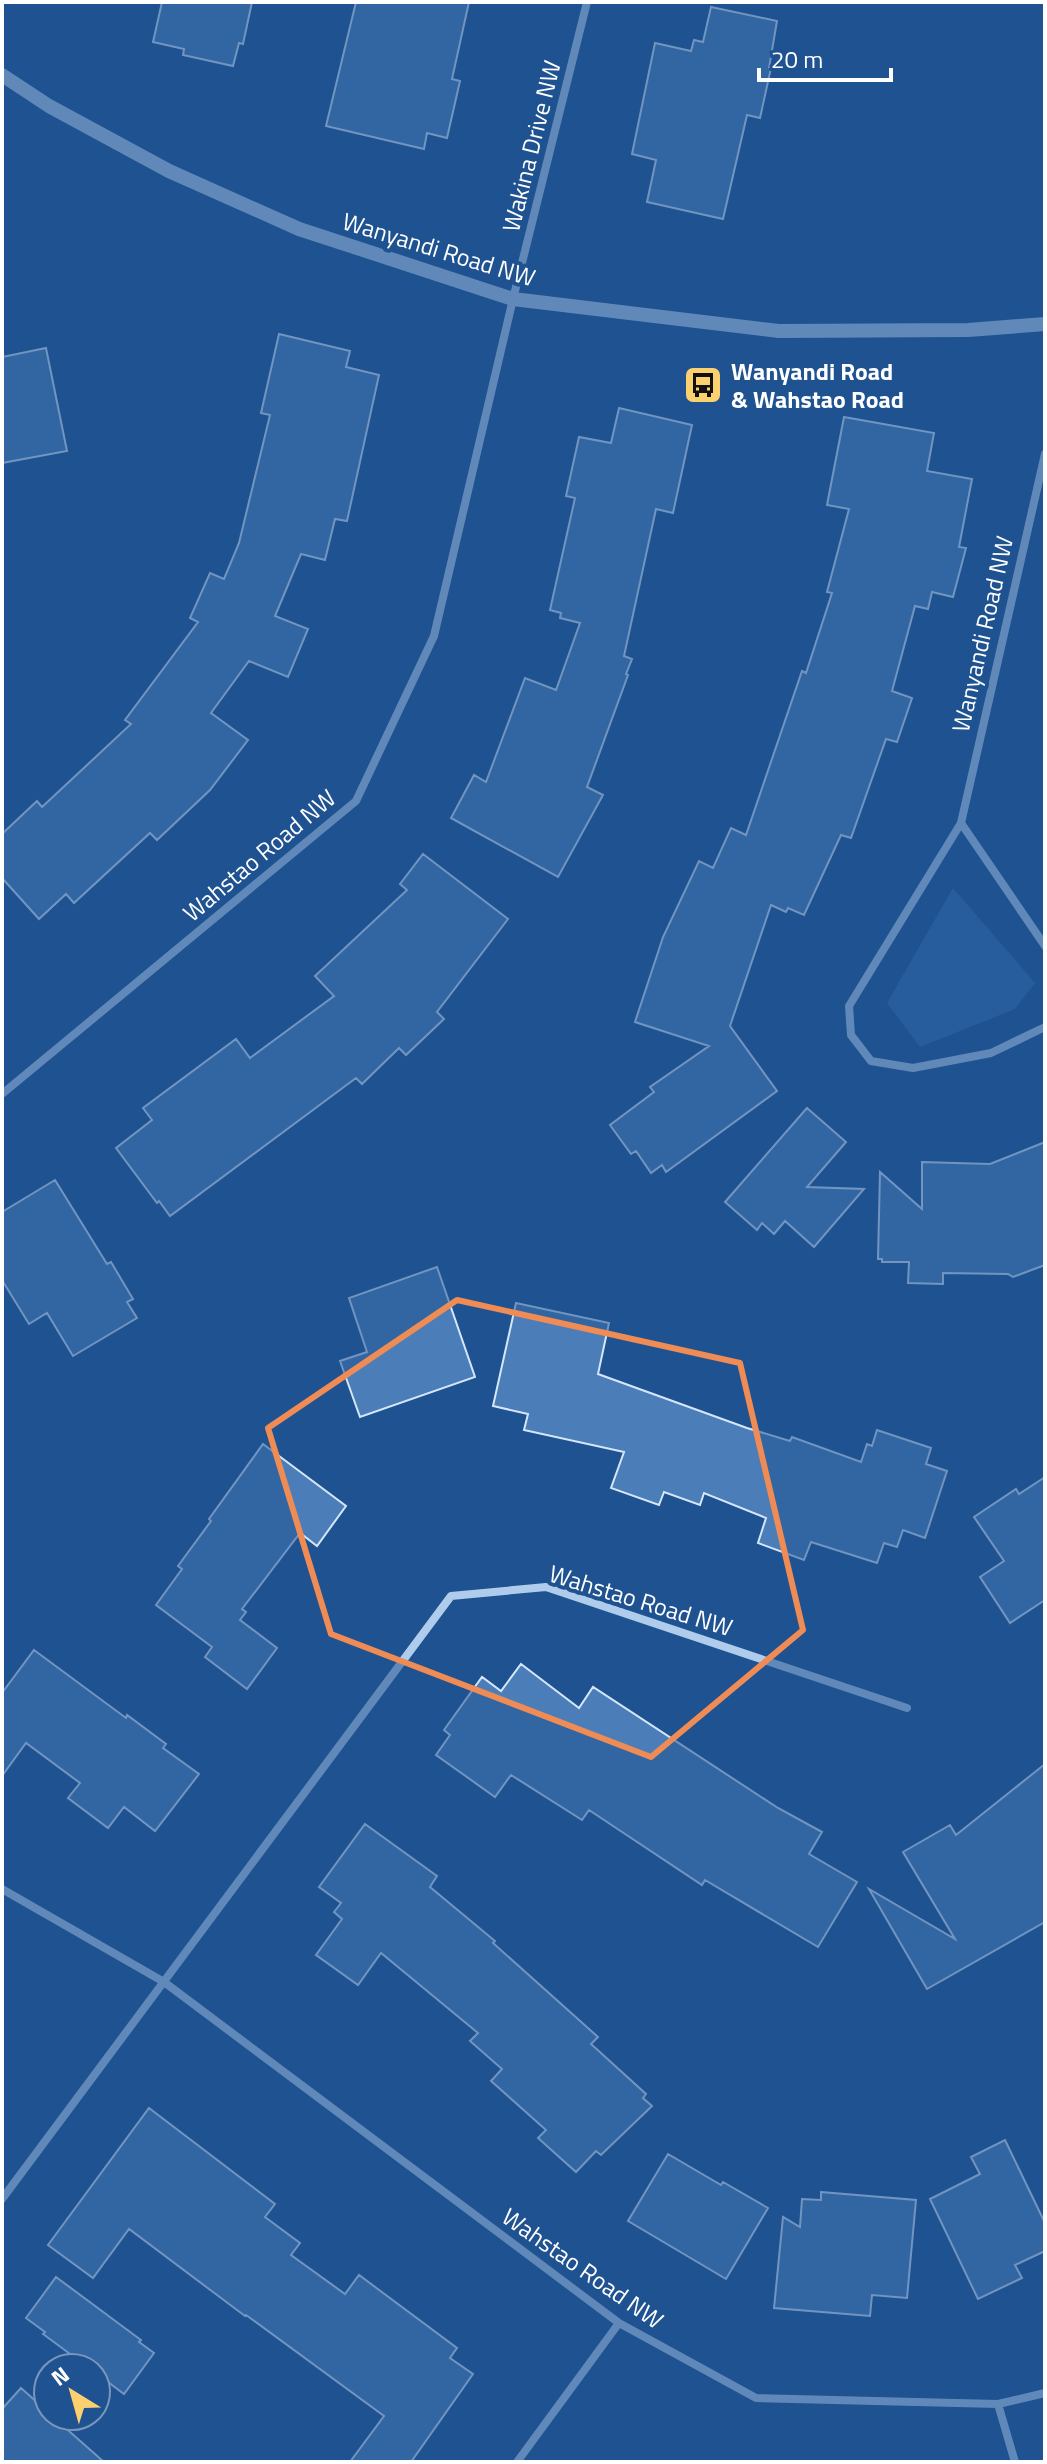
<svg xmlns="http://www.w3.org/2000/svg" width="1047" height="2464" viewBox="0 0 1047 2464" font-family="'Titillium Web',sans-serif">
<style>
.green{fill:#326cae}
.building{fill:#4b7eb9;stroke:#d5e6fa;stroke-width:2}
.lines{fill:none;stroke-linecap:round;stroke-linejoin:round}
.minor{stroke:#afcced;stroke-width:8}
.tertiary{stroke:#afcced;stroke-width:14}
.marked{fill:none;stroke:#ef8b55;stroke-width:6;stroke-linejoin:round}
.labels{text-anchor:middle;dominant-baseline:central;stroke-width:8;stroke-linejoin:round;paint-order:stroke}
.street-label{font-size:24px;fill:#fff;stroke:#1f5290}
.poi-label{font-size:24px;font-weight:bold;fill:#fff;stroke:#1f5290;text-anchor:start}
</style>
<rect width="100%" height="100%" fill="#1f5290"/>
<path class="green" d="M 953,888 L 1035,983 L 1015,1009 L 920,1047 L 887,1003 Z"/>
<path class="building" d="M 162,2 L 252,2 L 243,44 L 239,43 L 233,66 L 183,55 L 184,49 L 153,42 Z
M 356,2 L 469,2 L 452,79 L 460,81 L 447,138 L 427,133 L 424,149 L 326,126 Z
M 711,7 L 777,21 L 769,68 L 771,68 L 760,118 L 747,115 L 723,219 L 647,202 L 656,160 L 632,154 L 655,43 L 691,51 L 694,40 L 703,42 Z
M 279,334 L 350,351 L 346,367 L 379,375 L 347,521 L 335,519 L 325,560 L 301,554 L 275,616 L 308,629 L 288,677 L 249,661 L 211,713 L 248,740 L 210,790 L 157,840 L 150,833 L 74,903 L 66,894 L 39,919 L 2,878 L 2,834 L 37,801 L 42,807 L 131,724 L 125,720 L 198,622 L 190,618 L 210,573 L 224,579 L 239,543 L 270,415 L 261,413 Z
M 46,348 L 67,451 L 2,463 L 2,357 Z
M 619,408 L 692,425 L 673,513 L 656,509 L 624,656 L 632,659 L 626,674 L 628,675 L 587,787 L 603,795 L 558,877 L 451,818 L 474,775 L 486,782 L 525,678 L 556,690 L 580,623 L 560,618 L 561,613 L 550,610 L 575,498 L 566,496 L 579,437 L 611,443 Z
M 844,417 L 934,433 L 927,471 L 972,479 L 959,547 L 966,548 L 953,597 L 932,592 L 928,609 L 915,606 L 892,691 L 912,698 L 897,742 L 886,739 L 851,838 L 841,835 L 804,915 L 788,908 L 786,912 L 771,905 L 730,1026 L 777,1091 L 666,1172 L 662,1165 L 651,1173 L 636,1151 L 631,1154 L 610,1125 L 654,1092 L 650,1087 L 709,1046 L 635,1022 L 663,937 L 699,861 L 713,868 L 731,828 L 746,835 L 802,671 L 806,673 L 832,593 L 827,592 L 849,509 L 827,505 Z
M 423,854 L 508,919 L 437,1012 L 444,1019 L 406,1055 L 399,1048 L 362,1084 L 356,1078 L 170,1216 L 159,1201 L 157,1203 L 116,1148 L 152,1120 L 143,1108 L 236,1039 L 250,1058 L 334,996 L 315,976 L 407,890 L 400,884 Z
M 807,1108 L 846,1142 L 807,1187 L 864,1189 L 814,1247 L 785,1221 L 774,1234 L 762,1223 L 757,1230 L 725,1202 Z
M 1045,1142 L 1045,1265 L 1013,1277 L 1008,1274 L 943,1273 L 943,1284 L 908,1283 L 909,1262 L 882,1262 L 882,1259 L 878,1259 L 880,1172 L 922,1209 L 922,1162 L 990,1164 Z
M 55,1180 L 107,1264 L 111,1262 L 133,1299 L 127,1302 L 137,1318 L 73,1356 L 47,1313 L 29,1324 L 2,1280 L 2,1212 Z
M 437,1267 L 475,1377 L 360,1417 L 340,1361 L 367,1352 L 349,1298 Z
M 516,1303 L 609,1323 L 598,1374 L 747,1428 L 790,1441 L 792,1437 L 861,1462 L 867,1444 L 872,1446 L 877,1430 L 931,1448 L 926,1464 L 947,1471 L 925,1538 L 903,1530 L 897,1547 L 884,1543 L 877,1563 L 811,1542 L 804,1560 L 758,1543 L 766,1518 L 704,1493 L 700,1505 L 664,1492 L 659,1505 L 611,1488 L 624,1452 L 524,1430 L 528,1414 L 493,1406 Z
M 263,1444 L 346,1506 L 317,1546 L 300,1533 L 242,1609 L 246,1612 L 240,1620 L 277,1648 L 247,1689 L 205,1657 L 212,1647 L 156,1605 L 182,1569 L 178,1566 L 211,1521 L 209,1519 Z
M 1045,1477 L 1045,1600 L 1010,1623 L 980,1577 L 1004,1561 L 974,1517 L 1016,1489 L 1019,1494 Z
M 34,1650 L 126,1718 L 127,1715 L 166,1744 L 163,1748 L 199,1774 L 155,1831 L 124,1807 L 108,1828 L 68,1798 L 80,1783 L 26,1743 L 2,1776 L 2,1693 Z
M 521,1664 L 579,1708 L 593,1687 L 778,1808 L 822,1832 L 809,1854 L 857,1882 L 818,1947 L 705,1880 L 702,1885 L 589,1810 L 582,1820 L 511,1775 L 495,1797 L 436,1755 L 450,1735 L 444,1730 L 482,1677 L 501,1691 Z
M 1045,1764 L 1045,1922 L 927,1989 L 869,1889 L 955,1939 L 903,1852 L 950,1825 L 956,1835 Z
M 365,1824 L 437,1876 L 430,1887 L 495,1941 L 493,1943 L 598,2037 L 591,2044 L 646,2094 L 643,2098 L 652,2106 L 601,2155 L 596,2151 L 576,2172 L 538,2138 L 546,2130 L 491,2081 L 502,2069 L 470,2041 L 478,2033 L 381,1953 L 358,1985 L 316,1955 L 342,1919 L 334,1912 L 341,1903 L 319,1887 Z
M 149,2108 L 275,2204 L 265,2217 L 300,2243 L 291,2255 L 345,2294 L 359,2275 L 457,2348 L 450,2358 L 473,2374 L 411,2462 L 350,2462 L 384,2416 L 246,2315 L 245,2316 L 129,2229 L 93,2278 L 48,2245 Z
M 1005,2140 L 1045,2223 L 1045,2251 L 1015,2265 L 1022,2278 L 978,2299 L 930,2199 L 980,2174 L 971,2157 Z
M 668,2154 L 721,2185 L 723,2182 L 768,2208 L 726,2279 L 628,2221 Z
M 821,2192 L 916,2200 L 907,2298 L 872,2295 L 870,2316 L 774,2308 L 783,2217 L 800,2227 L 802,2199 L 821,2200 Z
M 56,2277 L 141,2340 L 139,2342 L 154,2353 L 124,2394 L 96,2373 L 96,2368 L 89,2368 L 43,2334 L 45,2332 L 26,2318 Z
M 21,2388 L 48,2412 L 48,2416 L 52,2416 L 104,2462 L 2,2462 L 2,2409 Z"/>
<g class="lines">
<path class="minor" d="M 1045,454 L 961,823 L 849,1006 L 851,1035 L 871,1061 L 913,1068 L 991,1053 L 1045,1027
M 961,823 L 1045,946
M 2,1094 L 356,801 L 434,636 L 513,299 L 587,2
M 2,1889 L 164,1982 L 619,2323 L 756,2398 L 998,2404 L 1045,2393
M 2,2199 L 451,1596 L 546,1587 L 907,1708
M 998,2404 L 1015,2462
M 517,2462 L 619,2323"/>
<path class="tertiary" d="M 2,75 L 49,106 L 169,171 L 299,229 L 513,299 L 779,331 L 968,330 L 1045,324"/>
</g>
<path d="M0 0H1047V2464H0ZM 457,1300 L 740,1363 L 803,1630 L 651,1757 L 331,1634 L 268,1428 Z" fill="#1f5290" fill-opacity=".55" fill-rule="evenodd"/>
<path class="marked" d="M 457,1300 L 740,1363 L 803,1630 L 651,1757 L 331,1634 L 268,1428 Z"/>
<defs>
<g id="bus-square" transform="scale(2)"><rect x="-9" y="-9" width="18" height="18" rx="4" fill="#fbd16f" stroke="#1f5290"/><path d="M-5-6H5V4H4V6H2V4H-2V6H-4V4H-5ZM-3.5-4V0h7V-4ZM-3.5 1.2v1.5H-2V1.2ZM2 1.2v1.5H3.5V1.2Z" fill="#111"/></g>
</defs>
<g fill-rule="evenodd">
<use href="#bus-square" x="703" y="385"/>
</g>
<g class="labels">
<g class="street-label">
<text transform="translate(531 146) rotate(-76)">Wakina Drive NW</text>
<text transform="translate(439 249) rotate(17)">Wanyandi Road NW</text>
<text transform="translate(982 634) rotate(-77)">Wanyandi Road NW</text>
<text transform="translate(259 855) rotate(-40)">Wahstao Road NW</text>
<text transform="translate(641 1600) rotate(17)">Wahstao Road NW</text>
<text transform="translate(583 2268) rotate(35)">Wahstao Road NW</text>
</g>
<g class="poi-label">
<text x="731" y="371">Wanyandi Road<tspan x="731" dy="28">&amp; Wahstao Road</tspan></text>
</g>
</g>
<rect width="1047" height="2464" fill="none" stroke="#ffffff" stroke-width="8"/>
<g transform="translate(72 2392) rotate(323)"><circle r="38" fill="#1f5290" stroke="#7997bc" stroke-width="2"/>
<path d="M0-6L14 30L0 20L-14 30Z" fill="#fbd16f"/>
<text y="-12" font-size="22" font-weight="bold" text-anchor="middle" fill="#ffffff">N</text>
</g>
<path d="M759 68v12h132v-12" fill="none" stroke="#ffffff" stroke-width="4"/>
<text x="771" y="68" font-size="24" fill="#ffffff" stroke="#1f5290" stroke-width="6" paint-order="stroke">20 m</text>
</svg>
